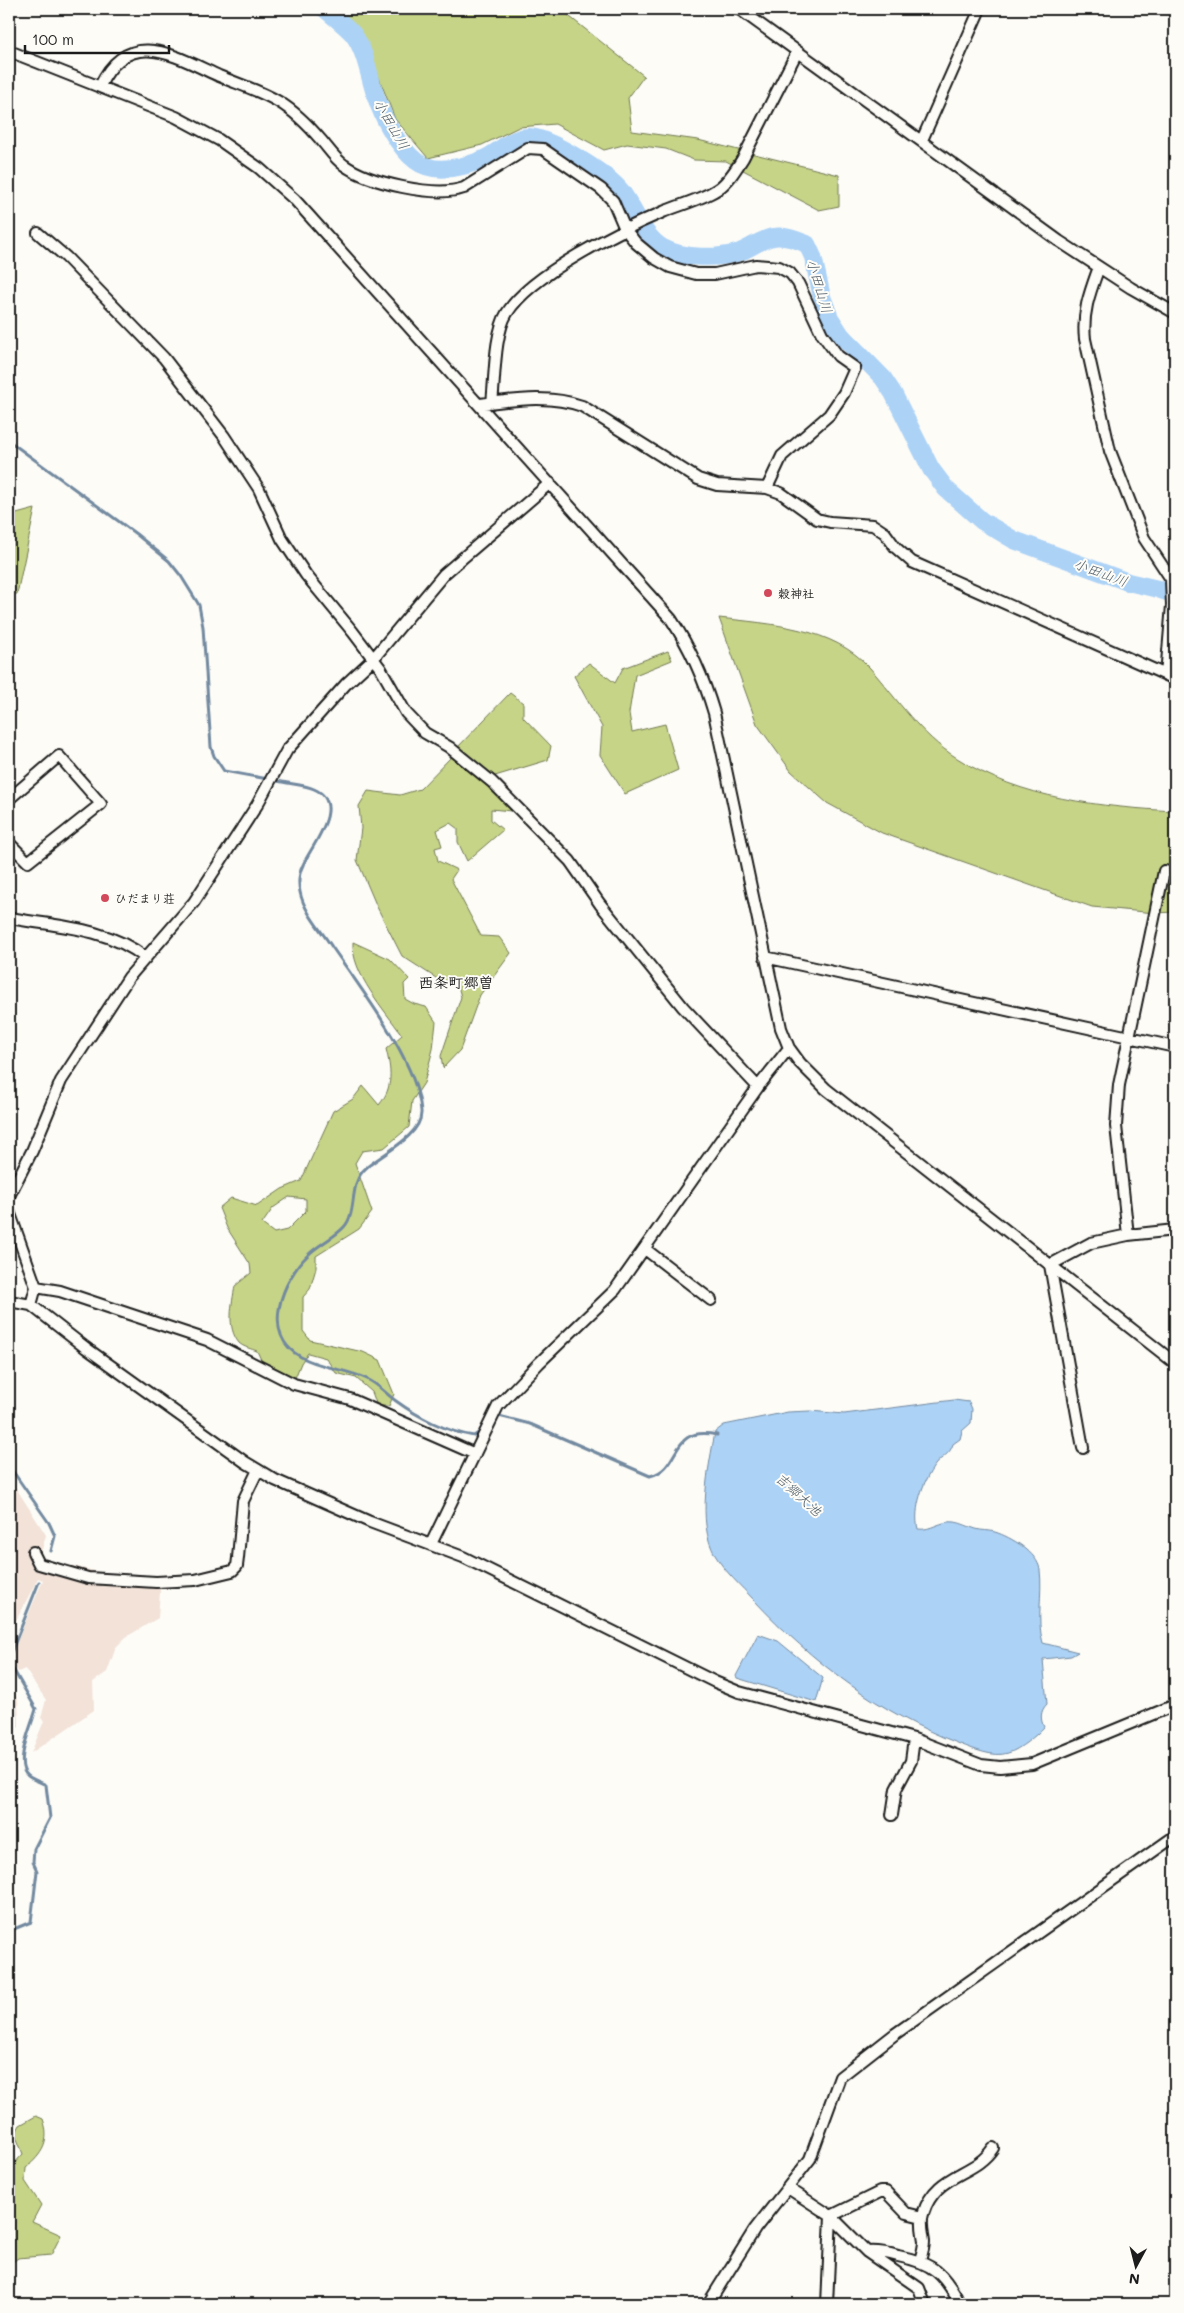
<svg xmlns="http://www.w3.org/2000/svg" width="1184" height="2313" viewBox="0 0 1184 2313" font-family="Mali,'Klee One',sans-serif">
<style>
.built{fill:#f2e2d8}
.green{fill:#c6d487;stroke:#717852;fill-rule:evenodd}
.water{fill:#acd2f6;stroke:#72899f}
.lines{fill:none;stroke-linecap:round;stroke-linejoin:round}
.stream{stroke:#72899f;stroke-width:3}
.river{stroke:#acd2f6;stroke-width:18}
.minor-casing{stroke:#1c1c1c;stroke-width:14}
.minor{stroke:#fdfcf7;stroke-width:10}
.poi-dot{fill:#d1495b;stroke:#fdfcf7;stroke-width:2}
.labels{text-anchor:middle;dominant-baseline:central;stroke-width:4;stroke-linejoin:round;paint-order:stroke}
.poi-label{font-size:12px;font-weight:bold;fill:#1c1c1c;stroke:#fdfcf7;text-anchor:start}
.water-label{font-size:14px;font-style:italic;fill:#4e5c68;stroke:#fdfcf7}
.quarter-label{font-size:15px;font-weight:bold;fill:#1c1c1c;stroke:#fdfcf7}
</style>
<rect width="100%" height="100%" fill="#fdfcf7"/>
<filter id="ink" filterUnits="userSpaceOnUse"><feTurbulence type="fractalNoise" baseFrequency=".02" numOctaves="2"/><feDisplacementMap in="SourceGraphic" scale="10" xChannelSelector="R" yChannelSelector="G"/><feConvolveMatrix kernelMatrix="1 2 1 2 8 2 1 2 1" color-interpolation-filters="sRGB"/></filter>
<g filter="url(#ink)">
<path class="built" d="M 9,1477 L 46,1535 L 41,1553 L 42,1559 L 108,1574 L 158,1576 L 160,1591 L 158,1618 L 126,1637 L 116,1647 L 107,1672 L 93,1682 L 94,1710 L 31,1753 L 44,1721 L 41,1718 L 46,1700 L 25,1669 L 18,1672 L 10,1659 L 43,1580 L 38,1578 L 9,1634 Z
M 9,1685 L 18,1700 L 19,1727 L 14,1730 L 9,1728 Z"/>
<path class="green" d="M 334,9 L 560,9 L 644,76 L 628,98 L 632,131 L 698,140 L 839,175 L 839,206 L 819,210 L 726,161 L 694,160 L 666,149 L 627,144 L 604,150 L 555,124 L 519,127 L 482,145 L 428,158 L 395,119 L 366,44 Z
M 35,509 L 17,594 L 9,594 L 9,516 Z
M 719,618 C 771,624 833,627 870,668 C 898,700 920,735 957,758 C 1021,799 1101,807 1175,811 L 1175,912 L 1155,913 L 1092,907 L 882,833 L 827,803 L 791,771 L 757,724 Z
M 668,651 L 672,660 L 635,675 L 629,713 L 632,732 L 665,724 L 678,770 L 625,794 L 600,755 L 602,727 L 574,676 L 589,663 L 615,683 L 623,668 Z
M 510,693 L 523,703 L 523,717 L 551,746 L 548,760 L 495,776 L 457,748 Z
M 452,756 L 491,787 L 511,811 L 491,809 L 491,820 L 503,830 L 467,861 L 458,842 L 458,829 L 450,823 L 437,830 L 442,846 L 435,848 L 438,861 L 457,870 L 451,879 L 481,936 L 499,937 L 511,953 L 480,995 L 460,1050 L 443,1068 L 441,1056 L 461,997 L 457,982 L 439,980 L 402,956 L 377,907 L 357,860 L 361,828 L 359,806 L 368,791 L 400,795 L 420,789 Z
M 353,942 L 390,959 L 409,979 L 404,984 L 405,999 L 414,1004 L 426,1007 L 436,1022 L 433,1049 L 424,1083 L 412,1101 L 409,1127 L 384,1148 L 362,1151 L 355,1163 L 372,1212 L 359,1229 L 316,1256 L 316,1268 L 310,1289 L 303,1297 L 303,1331 L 310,1340 L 363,1352 L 380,1360 L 394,1394 L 389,1406 L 377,1406 L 372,1392 L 356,1378 L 336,1373 L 326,1358 L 308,1353 L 301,1363 L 295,1378 L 263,1364 L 257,1351 C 252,1349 243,1347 239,1343 C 226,1327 232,1304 235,1286 L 251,1273 L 250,1264 L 227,1228 L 219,1208 L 231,1198 L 257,1206 L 282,1189 L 301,1181 L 333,1111 L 353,1099 L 363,1086 L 379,1105 C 394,1087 391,1069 386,1049 L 402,1035 C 384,1009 351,973 353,942 ZM 289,1197 L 306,1199 L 306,1211 L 287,1230 L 274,1233 L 262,1224 L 273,1208 Z
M 36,2116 L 43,2119 C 51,2142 42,2154 26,2168 L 25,2181 L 41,2205 L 32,2222 L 61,2235 L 51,2255 L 18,2258 L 9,2265 L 9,2169 L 23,2154 L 15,2134 L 20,2125 Z"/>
<path class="water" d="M 954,1400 L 969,1402 L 972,1409 L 971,1423 L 962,1431 L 960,1439 L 953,1444 C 950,1455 942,1456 935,1465 C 923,1481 913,1509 918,1529 C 931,1531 941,1520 955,1522 C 962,1523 969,1527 976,1529 C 982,1531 989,1530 995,1532 C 1011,1537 1038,1553 1040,1570 C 1043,1594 1036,1619 1043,1643 L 1078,1652 L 1071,1656 L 1043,1659 L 1047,1704 C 1040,1711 1040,1719 1044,1727 C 1037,1735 1019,1750 1008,1753 C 994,1758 973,1749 960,1744 C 881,1714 812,1662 754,1600 C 741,1586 725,1572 715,1555 C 696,1522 709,1466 715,1432 L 724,1425 L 788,1412 L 810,1411 L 844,1414 Z
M 758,1634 L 778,1641 L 823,1678 L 816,1702 L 737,1678 L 736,1676 Z"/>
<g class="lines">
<path class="stream" d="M 9,441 L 136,534 L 169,561 L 181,576 L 199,605 L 203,627 L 211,747 L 214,756 L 224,771 L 268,779
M 274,780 C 286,784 303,784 314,789 C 348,804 311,846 303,865 C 299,873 298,883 300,892 C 304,912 321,930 332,947 C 361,989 417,1061 421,1111 C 423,1135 382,1154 366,1168 C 348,1183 358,1212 344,1227 C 334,1238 319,1244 308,1255 C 282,1280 260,1335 301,1357 C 321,1368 346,1369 367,1379 C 378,1384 385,1393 396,1401 C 418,1417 447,1432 474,1436 L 481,1431
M 495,1415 L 530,1424 L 650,1476 C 683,1468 668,1425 717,1435
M 9,1450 L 12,1470 L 49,1523 L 55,1536 L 51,1551
M 9,1658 L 39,1582
M 9,1662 L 36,1709 C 32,1725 13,1764 28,1776 C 33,1780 41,1782 46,1785 L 50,1818 L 34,1849 L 33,1862 L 37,1871 L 31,1922 L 9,1931"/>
<path class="river" d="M 325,9 C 334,17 345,25 353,34 C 366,51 369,77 376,97 C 383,118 398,147 416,161 C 434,175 465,167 484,159 C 499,152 510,138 528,137 C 549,137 608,174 621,191 C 635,209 642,236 663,248 C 684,259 717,259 740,252 C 751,248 763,238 774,237 C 785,235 797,240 807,244 L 813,257 L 822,297 L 830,318 L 841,335 L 883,378 L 893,393 L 931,469 L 946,489 L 982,521 L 1014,540 L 1128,582 L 1158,589 L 1175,595"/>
<g class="minor-casing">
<path id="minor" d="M 739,9 L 1059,241 L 1131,288 L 1175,313
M 9,51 L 176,117 L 219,140 L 259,168 L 295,200 L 671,619 C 691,649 704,679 714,713 L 781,1028 L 789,1048 L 800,1063 L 826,1089 L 1175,1363
M 100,86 C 128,26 175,56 219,76 C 238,84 261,91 279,102 C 294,111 309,126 321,140 C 328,148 335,159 344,165 C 369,183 435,198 464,188 L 528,148 L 543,149 L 601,189 L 613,201 L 625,229 L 636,243 L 654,258 L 670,267 L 696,274 L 715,274 L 756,265 L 779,267 L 790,273 L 798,283 L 822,334 L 838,356 L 855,368 L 844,393 L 829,415 L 782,456 L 767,488
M 922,140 L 980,9
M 38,233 L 66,257 L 164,358 L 224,436 L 259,489 L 282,539 L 306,575 L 353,632 L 381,669 L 406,713 L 425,733 L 449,747 L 492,782 L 570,861 L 600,904 L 683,1007 L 758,1087
M 1099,267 C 1090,292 1082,312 1085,339 L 1110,451 L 1144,538 L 1171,579 L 1172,605 L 1166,675
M 492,403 C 495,378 494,334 507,313 C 531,274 621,230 663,212 C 679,205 706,198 719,188 C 729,181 736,169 743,158 L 797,52
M 480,404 C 514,400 549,394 582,406 L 698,479 L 717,485 L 767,488 L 781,493 L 817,519 L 830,522 L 873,525 L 885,533 L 896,548 L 912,562 L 1175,679
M 9,799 L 59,756 L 101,804 L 28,862 L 9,843
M 9,918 C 55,926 107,927 146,958
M 765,957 L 1175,1047
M 9,1196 L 32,1151 L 61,1081 L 129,977 L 194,902 L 257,805 L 287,750 L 346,684 L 373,659 L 444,574 L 550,483
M 9,1211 L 36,1287 L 31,1305
M 1128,1235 L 1116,1126 L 1119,1085 L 1164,871 L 1175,873
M 645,1249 L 711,1300
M 36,1287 L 60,1291 L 207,1340 L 294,1384 L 350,1399 L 475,1454
M 9,1301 L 31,1305 L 86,1348 L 245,1462 L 275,1480 L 370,1522 L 463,1557 L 715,1682 L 739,1692 L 914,1739 L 981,1765 L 1000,1767 L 1032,1764 L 1175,1705
M 1083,1448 L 1050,1265 L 1091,1243 L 1128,1235 L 1175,1230
M 431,1544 L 498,1406 L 539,1363 L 615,1290 L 758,1087 L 789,1048
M 33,1552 L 39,1564 L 88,1578 L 156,1582 L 195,1580 L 232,1571 L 237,1566 L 238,1558 L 243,1501 L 258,1470
M 892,1815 L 896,1789 L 911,1761 L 914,1739
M 788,2188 L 831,2216 L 867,2252 L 919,2288 L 925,2304
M 831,2216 L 880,2192 L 886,2192 L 906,2213 L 922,2217
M 867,2252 C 878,2251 888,2253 898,2256 C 933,2263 944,2273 960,2304
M 920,2260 C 922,2254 924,2247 924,2241 C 923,2233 920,2223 923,2214 C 936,2172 974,2177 993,2148
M 708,2304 L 755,2229 L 810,2159 L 840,2077 L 895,2034 L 1175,1836
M 827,2304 L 831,2216"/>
</g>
<use href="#minor" class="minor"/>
</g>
</g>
<g class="poi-dot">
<circle cx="768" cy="593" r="5"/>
<circle cx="105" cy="898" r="5"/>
</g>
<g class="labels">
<g class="poi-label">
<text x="778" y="593">穀神社</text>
<text x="115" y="898">ひだまり荘</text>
</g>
<g class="water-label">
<text transform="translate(392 124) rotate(60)">小田山川</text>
<text transform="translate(820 286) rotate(73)">小田山川</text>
<text transform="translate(1101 572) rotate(20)">小田山川</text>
<text transform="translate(799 1494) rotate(42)">吉郷大池</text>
</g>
<g class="quarter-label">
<text x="456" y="982">西条町郷曽</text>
</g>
</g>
<rect width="1184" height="2313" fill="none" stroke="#fdfcf7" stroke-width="30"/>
<rect x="15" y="15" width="1154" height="2283" fill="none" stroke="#1c1c1c" stroke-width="2" filter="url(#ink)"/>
<g transform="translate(1136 2266) rotate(187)" stroke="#fdfcf7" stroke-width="4" paint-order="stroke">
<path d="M0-4L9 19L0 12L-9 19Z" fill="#1c1c1c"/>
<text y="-8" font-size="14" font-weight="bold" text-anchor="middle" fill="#1c1c1c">N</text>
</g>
<path d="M25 45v8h144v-8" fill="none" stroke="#1c1c1c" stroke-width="2.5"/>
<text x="32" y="45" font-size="15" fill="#1c1c1c" stroke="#fdfcf7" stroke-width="4" paint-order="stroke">100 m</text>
</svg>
